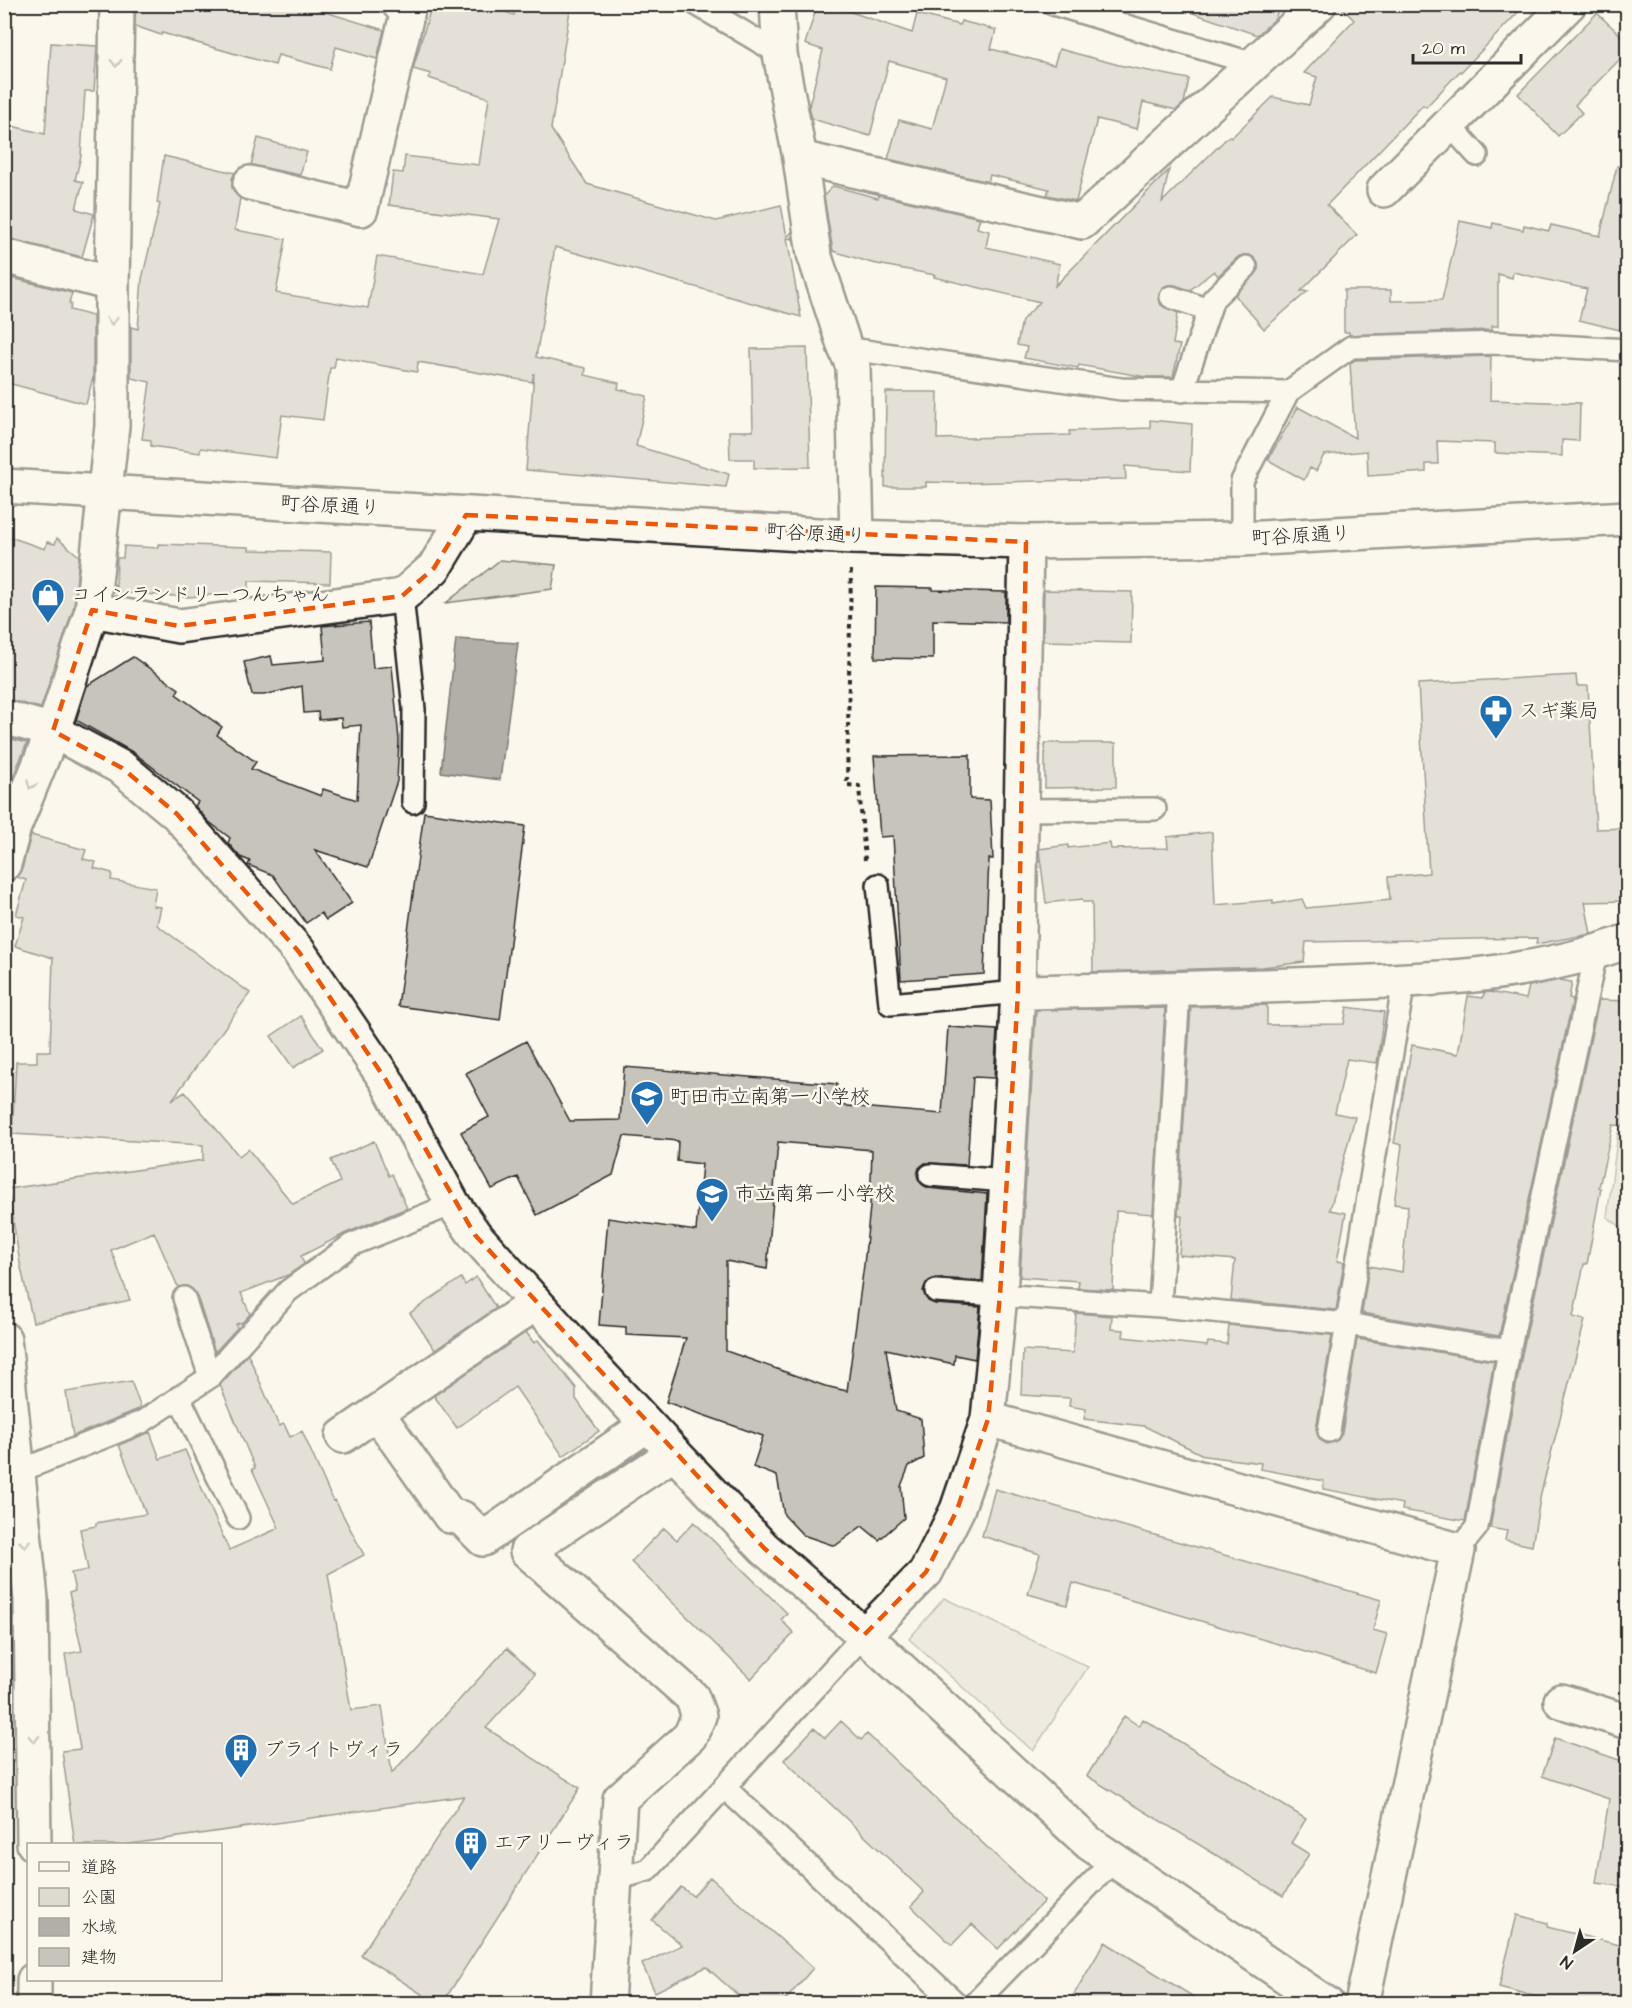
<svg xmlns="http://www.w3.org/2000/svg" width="1632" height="2008" viewBox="0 0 1632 2008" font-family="'Architects Daughter','Klee One',sans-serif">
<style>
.green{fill:#dddad0;stroke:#84827e;stroke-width:1.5}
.water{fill:#b1afa7;stroke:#7b7a75;stroke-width:1.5}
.building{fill:#c7c4bc;stroke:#2b2b2b;stroke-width:1.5;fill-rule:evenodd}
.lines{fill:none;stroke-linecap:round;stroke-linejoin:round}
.service-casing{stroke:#2b2b2b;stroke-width:26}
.minor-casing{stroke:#2b2b2b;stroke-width:38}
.tertiary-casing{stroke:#2b2b2b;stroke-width:38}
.path{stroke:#2b2b2b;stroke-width:4;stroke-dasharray:4.5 4.5;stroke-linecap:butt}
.service{stroke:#fbf7ec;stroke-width:21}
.minor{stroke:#fbf7ec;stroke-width:33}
.tertiary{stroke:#fbf7ec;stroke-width:33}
.oneway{stroke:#93918c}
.marked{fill:none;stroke:#e8590c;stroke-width:4.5;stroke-dasharray:12 8;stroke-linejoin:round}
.labels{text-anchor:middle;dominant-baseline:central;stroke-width:5;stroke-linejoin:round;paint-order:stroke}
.street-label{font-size:20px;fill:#2b2b2b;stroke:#fbf7ec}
.poi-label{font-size:20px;fill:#2b2b2b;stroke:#fbf7ec;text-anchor:start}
</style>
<rect width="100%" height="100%" fill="#fbf7ec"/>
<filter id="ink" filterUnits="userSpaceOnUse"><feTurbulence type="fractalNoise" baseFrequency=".0167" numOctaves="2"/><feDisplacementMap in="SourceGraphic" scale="12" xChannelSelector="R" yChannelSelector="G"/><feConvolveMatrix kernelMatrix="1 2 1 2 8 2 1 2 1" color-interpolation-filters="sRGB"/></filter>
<g filter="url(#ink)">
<path class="green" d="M 500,560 L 556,565 L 552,589 L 446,603 Z
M 1618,1133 L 1627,1133 L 1627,1231 L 1607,1217 Z
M 944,1598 L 1088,1667 L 1033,1751 L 909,1639 Z"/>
<path class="water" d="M 456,639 L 518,643 L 500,780 L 441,772 Z"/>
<path class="building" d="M 136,4 L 299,4 L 384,30 L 377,59 L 336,47 L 330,69 L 278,55 L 275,65 L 162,33 L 161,35 L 135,26 Z
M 432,4 L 481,4 L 514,15 L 515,4 L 571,4 L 551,129 L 587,184 L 716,221 L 781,205 L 787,237 L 792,232 L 793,239 L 787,238 L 801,317 L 555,247 L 536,357 L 586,368 L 585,375 L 619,383 L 618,389 L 647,396 L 636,446 L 729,474 L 726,487 L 526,470 L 534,373 L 532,382 L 418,362 L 417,372 L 336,357 L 334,368 L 330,368 L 323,420 L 282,415 L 276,458 L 201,448 L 200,453 L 151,446 L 151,440 L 142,439 L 150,382 L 131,378 L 131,327 L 138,329 L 142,279 L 160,204 L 157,203 L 164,156 L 235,173 L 232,179 L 232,188 L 240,198 L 235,230 L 286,239 L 276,293 L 368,308 L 377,256 L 483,274 L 499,219 L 389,205 L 393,172 L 403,173 L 405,156 L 479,165 L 489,98 L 429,78 L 431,74 L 413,69 Z
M 828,4 L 912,33 L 917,14 L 960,25 L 961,21 L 996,30 L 991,49 L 1054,65 L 1059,49 L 1119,65 L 1189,79 L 1184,103 L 1176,110 L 1143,102 L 1137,129 L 1097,119 L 1076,201 L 1047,195 L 1049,189 L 990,175 L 988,182 L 888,159 L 899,120 L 932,129 L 946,77 L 889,61 L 870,136 L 812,119 L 809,106 L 823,50 L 805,44 L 816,9 L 825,12 Z
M 1182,4 L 1280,4 L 1275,19 L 1257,35 L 1181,9 Z
M 1338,4 L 1526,4 L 1461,72 L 1460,71 L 1426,107 L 1423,105 L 1327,205 L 1357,235 L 1301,291 L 1308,291 L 1264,329 L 1235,295 L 1258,271 L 1258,263 L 1250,255 L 1243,255 L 1238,257 L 1218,276 L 1214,271 L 1190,290 L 1175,285 L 1168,285 L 1162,288 L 1158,299 L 1161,305 L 1178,313 L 1173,344 L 1180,345 L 1173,377 L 1146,377 L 1079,365 L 1078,368 L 1024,358 L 1027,347 L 1017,345 L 1022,320 L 1040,302 L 934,277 L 935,275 L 872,263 L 833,251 L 824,196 L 833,186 L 878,198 L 879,195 L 980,218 L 977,228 L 989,231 L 986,247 L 1060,264 L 1055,286 L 1169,170 L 1162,202 L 1229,136 L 1231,138 L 1273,97 L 1309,105 L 1317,77 L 1304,73 L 1354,20 Z
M 1597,13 L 1628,42 L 1628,51 L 1575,105 L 1582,113 L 1558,136 L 1518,94 Z
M 51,43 L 97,46 L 94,91 L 85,91 L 81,156 L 75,180 L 83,182 L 76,209 L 94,214 L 82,257 L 4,238 L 4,124 L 45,134 Z
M 258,138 L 307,152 L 300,175 L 251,165 Z
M 1617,166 L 1628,168 L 1628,316 L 1624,331 L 1579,320 L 1587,289 L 1513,272 L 1512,278 L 1498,274 L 1498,326 L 1492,326 L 1492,330 L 1349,335 L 1349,332 L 1344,332 L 1344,290 L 1391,290 L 1391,301 L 1442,300 L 1460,221 L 1492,228 L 1493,223 L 1523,230 L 1524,225 L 1549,231 L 1551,225 L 1600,236 Z
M 4,276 L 72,293 L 69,303 L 71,304 L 70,310 L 93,316 L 93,378 L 86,404 L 4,382 Z
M 807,348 L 810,467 L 754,468 L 754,459 L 730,459 L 729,431 L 753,431 L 751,349 Z
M 1491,356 L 1490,400 L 1580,403 L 1579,441 L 1562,440 L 1562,456 L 1495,453 L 1495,443 L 1437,441 L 1438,464 L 1426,464 L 1426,472 L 1368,476 L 1367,451 L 1324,455 L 1316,471 L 1310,468 L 1304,480 L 1268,460 L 1298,407 L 1355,438 L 1350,363 L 1355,360 Z
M 886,392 L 938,392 L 937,439 L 1070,435 L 1069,431 L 1150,428 L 1150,420 L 1192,424 L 1190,471 L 1125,466 L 1126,479 L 960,483 L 926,482 L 926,487 L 885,487 Z
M 4,535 L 45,549 L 47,542 L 55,544 L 57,538 L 79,556 L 74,606 L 41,708 L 4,699 Z
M 158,544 L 249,547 L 249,550 L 331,552 L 330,583 L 249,581 L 249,591 L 189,597 L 113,592 L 114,584 L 116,586 L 117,558 L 123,558 L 124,546 L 158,548 Z
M 876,587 L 933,588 L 933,590 L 1006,592 L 1006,622 L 933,620 L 933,659 L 875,658 Z
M 1044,590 L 1132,592 L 1131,643 L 1043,641 Z
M 369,622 L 373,668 L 392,666 L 399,740 L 397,781 L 368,867 L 315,850 L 352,903 L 326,920 L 321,913 L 306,923 L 273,875 L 248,865 L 250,861 L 240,857 L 228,843 L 230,838 L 208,821 L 195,806 L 198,802 L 134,753 L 76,720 L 87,686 L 133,657 L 179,689 L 176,694 L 222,727 L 217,735 L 256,762 L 251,769 L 321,796 L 323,789 L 357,800 L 361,725 L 342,727 L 341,718 L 319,720 L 318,712 L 304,713 L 302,686 L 264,695 L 252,695 L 244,662 L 271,656 L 273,665 L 325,660 L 322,626 Z
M 1576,675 L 1577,686 L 1588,686 L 1596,829 L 1628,828 L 1628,901 L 1585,902 L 1591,934 L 1536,944 L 1537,938 L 1306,942 L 1304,962 L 1262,967 L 1093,972 L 1092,902 L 1083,902 L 1082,899 L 1046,903 L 1039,849 L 1068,845 L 1068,848 L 1110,843 L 1111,849 L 1168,848 L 1167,837 L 1212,832 L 1215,905 L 1273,900 L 1273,904 L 1302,899 L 1306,908 L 1390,900 L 1388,877 L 1429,873 L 1418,684 Z
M 4,737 L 27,743 L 5,796 L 4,796 Z
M 1045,743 L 1116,743 L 1116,787 L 1045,788 Z
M 970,755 L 970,799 L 990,800 L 993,859 L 989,859 L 984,974 L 901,980 L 893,836 L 880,837 L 874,756 Z
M 424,812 L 525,826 L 500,1020 L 398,1006 Z
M 31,835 L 86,850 L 83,859 L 96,862 L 94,868 L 112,873 L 111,880 L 156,888 L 153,906 L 161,907 L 157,925 L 250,993 L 172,1100 L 185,1092 L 239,1156 L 248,1149 L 293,1204 L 340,1182 L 331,1160 L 374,1141 L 389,1176 L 392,1174 L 407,1208 L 346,1233 L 301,1256 L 304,1264 L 288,1275 L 241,1293 L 250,1314 L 243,1322 L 236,1324 L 237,1328 L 215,1352 L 196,1293 L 187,1286 L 178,1287 L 154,1232 L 111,1250 L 130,1300 L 33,1322 L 20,1263 L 8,1189 L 203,1160 L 203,1145 L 12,1134 L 16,1062 L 37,1062 L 37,1051 L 50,1051 L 53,958 L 15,946 L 24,917 L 16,915 L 26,880 L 17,877 L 22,869 Z
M 1560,980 L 1572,982 L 1569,998 L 1573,999 L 1499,1336 L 1362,1313 L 1369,1266 L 1402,1272 L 1408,1206 L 1394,1204 L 1402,1145 L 1394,1143 L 1412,1045 L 1458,1054 L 1468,996 L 1483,998 L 1484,993 L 1489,992 L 1526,999 L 1529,986 Z
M 1599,1000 L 1628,1001 L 1628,1126 L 1613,1125 L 1599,1187 L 1601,1188 L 1587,1264 L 1584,1264 L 1573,1317 L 1585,1320 L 1541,1493 L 1532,1546 L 1505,1540 L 1507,1531 L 1490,1528 L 1522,1354 Z
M 1267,1005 L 1267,1025 L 1344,1024 L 1347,1007 L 1384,1012 L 1377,1063 L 1347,1059 L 1335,1113 L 1355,1117 L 1330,1210 L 1346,1213 L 1337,1261 L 1344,1262 L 1336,1310 L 1231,1300 L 1235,1260 L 1179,1255 L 1182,1216 L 1178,1216 L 1191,1007 Z
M 1165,1008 L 1153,1214 L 1116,1211 L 1113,1290 L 1078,1288 L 1079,1281 L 1020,1277 L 1036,1010 Z
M 301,1016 L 323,1049 L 293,1068 L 271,1036 Z
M 948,1027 L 997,1030 L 994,1078 L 973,1077 L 967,1165 L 925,1163 L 919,1168 L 917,1175 L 919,1181 L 928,1188 L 987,1194 L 982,1281 L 936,1278 L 926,1283 L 923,1291 L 928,1301 L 935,1304 L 980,1307 L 975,1359 L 955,1355 L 954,1364 L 886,1349 L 896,1411 L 921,1419 L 924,1458 L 909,1466 L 901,1486 L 904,1518 L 879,1540 L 862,1526 L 835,1546 L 803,1535 L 784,1515 L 777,1476 L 753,1467 L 763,1436 L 666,1402 L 686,1338 L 626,1335 L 626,1327 L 599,1325 L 608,1218 L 696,1231 L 702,1164 L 677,1161 L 678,1141 L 624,1136 L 613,1175 L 537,1215 L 518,1177 L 492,1189 L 461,1132 L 489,1117 L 466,1073 L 526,1041 L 570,1121 L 620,1120 L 624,1067 L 837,1084 L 835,1105 L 942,1114 ZM 778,1142 L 872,1150 L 870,1207 L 864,1265 L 847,1391 L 825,1386 L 726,1351 L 726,1261 L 767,1269 Z
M 476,1277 L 496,1308 L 435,1350 L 410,1313 L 461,1278 L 465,1285 Z
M 1076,1313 L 1112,1316 L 1111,1329 L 1124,1330 L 1123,1337 L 1207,1346 L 1208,1342 L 1227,1344 L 1229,1325 L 1332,1335 L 1316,1429 L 1320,1440 L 1327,1444 L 1338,1440 L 1342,1433 L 1357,1339 L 1494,1361 L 1465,1521 L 1402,1510 L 1403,1504 L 1323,1489 L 1324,1481 L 1260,1469 L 1261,1463 L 1205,1456 L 1144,1426 L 1084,1419 L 1086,1409 L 1069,1406 L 1070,1398 L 1021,1395 L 1023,1350 L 1073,1353 Z
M 526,1332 L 534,1343 L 538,1340 L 576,1388 L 576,1399 L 599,1431 L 563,1456 L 515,1387 L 457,1428 L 434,1396 Z
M 248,1354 L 279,1426 L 284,1424 L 290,1437 L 302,1431 L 333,1501 L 335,1500 L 364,1555 L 328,1574 L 351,1710 L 382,1706 L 392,1773 L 507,1648 L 535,1674 L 486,1728 L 580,1788 L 442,2004 L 437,2004 L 361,1955 L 464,1796 L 123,1845 L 75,1845 L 62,1751 L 80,1749 L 65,1654 L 82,1651 L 69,1593 L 75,1591 L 71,1573 L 88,1570 L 80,1529 L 96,1526 L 96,1523 L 146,1514 L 119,1445 L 150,1432 L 160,1459 L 185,1450 L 229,1550 L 279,1528 L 252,1469 L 255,1468 L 220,1385 Z
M 131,1381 L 141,1408 L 73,1436 L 66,1392 Z
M 995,1489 L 1381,1600 L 1373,1630 L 1387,1634 L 1376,1673 L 1073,1583 L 1067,1605 L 1028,1594 L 1040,1554 L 982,1536 Z
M 694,1522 L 787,1613 L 781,1620 L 794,1633 L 751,1679 L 631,1562 L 664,1528 L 677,1540 Z
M 1124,1716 L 1139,1726 L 1143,1719 L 1306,1819 L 1291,1843 L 1309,1854 L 1283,1896 L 1087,1776 Z
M 841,1721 L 861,1740 L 867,1734 L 1044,1901 L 998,1949 L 972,1924 L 952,1945 L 911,1906 L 924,1892 L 784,1760 L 814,1728 L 825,1738 Z
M 1555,1738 L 1628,1763 L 1628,1887 L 1596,1883 L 1609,1799 L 1542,1776 Z
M 710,1877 L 813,1968 L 782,2004 L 748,2004 L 706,1967 L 655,1992 L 642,1964 L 682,1945 L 652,1920 L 681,1887 L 693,1896 Z
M 1517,1915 L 1548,1923 L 1547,1927 L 1628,1947 L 1628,2004 L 1544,2004 L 1545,1999 L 1499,1987 Z
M 1105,1942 L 1205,2004 L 1068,2004 Z"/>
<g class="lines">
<g class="service-casing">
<path id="service" d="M 696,4 L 780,54
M 1053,4 L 1254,64
M 1449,124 L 1477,155
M 1171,297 L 1209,310
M 845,348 L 1121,389 L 1288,392
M 1182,391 L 1213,299 L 1246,267
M 1242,539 L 1242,481 L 1288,392 L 1351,347 L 1501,343 L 1628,350
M 402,596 L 414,709 L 413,802
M 1020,810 L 1155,809
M 878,885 L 890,1004 L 1018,992
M 930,1175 L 1007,1181
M 936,1291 L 1160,1306 L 1347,1324 L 1509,1351
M 184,1298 L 210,1377
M 1160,1306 L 1179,989
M 179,1397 L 238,1518
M 1329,1431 L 1404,981
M 17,1472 L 142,1422 L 210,1377 L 288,1291 L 351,1245 L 453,1204
M 1458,1550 L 1477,1527 L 1509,1351 L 1596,953
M 724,1787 L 957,2004
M 614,1880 L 648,1870 L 864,1635
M 974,2004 L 1115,1859"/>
</g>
<g class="minor-casing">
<path id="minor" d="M 777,4 L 780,54 L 800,158 L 814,254 L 845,348 L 853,366 L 857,537
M 800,158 L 1082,222 L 1319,4
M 250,183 L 361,209 L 408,10 L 399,4
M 1384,190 L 1569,4
M 4,256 L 112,284
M 92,610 L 179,626 L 402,596 L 434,568 L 466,515
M 4,717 L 53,731 L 122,768 L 177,814 L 299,952 L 386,1080 L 453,1204 L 475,1235 L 591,1364 L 674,1453 L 527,1551 L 692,1697 L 699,1716 L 690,1736 L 620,1799 L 607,2004
M 4,864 L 14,827 L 53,731 L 92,610 L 112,426 L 112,284 L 117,4
M 1018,992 C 1118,990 1218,988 1318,984 C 1421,980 1530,978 1628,941
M 4,1339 L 31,1599 L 34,1844
M 377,1413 L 450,1516 L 462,1518 L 483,1539 L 647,1425
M 988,1419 L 1458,1550 L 1362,2004
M 343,1436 L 536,1303
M 864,1635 L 926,1572 L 957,1510 L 988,1419 L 1000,1295 L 1018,992 L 1026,542
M 1561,1701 L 1628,1722
M 34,1980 L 34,2004"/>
</g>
<g class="tertiary-casing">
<path id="tertiary" d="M 4,486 L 852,537 L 1026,542 L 1242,539 L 1628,518
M 674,1453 L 764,1548 L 864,1635 L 1089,1843 L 1327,2004"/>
</g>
<path class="path" d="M 851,570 L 847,785 L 859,786 L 865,860"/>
<use href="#service" class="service"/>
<use href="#minor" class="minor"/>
<use href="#tertiary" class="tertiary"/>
</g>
<defs><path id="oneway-chevron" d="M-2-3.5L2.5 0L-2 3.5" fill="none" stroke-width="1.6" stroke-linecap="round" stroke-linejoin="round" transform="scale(1.5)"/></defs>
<g class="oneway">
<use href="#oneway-chevron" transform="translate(116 63) rotate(91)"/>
<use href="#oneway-chevron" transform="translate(112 321) rotate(90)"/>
<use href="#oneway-chevron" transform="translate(31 785) rotate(112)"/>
<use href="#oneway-chevron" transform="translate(25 1544) rotate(84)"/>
<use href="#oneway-chevron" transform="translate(34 1739) rotate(90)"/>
</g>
</g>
<path d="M0 0H1632V2008H0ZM 466,515 L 1026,542 L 1018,992 L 1000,1295 L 988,1419 L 957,1510 L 926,1572 L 864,1635 L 764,1548 L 475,1235 L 386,1080 L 299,952 L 177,814 L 122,768 L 53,731 L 92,610 L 179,626 L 402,596 L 434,568 Z" fill="#fbf7ec" fill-opacity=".55" fill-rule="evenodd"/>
<path class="marked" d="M 466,515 L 1026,542 L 1018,992 L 1000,1295 L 988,1419 L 957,1510 L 926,1572 L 864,1635 L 764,1548 L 475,1235 L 386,1080 L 299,952 L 177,814 L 122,768 L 53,731 L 92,610 L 179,626 L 402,596 L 434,568 Z"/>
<defs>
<g id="shop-pin" transform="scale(1.725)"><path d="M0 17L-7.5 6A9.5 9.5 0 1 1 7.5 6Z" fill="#1f6fb2" stroke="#fbf7ec"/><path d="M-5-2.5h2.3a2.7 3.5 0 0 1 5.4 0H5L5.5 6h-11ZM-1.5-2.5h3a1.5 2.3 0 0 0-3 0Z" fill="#fff"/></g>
<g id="pharmacy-pin" transform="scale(1.725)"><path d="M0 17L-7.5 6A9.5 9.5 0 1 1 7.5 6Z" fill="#1f6fb2" stroke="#fbf7ec"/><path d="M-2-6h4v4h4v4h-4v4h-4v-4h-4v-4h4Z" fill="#fff"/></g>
<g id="school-pin" transform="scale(1.725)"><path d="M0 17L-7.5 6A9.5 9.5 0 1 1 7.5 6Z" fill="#1f6fb2" stroke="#fbf7ec"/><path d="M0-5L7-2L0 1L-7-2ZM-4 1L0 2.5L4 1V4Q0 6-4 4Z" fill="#fff"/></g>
<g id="building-pin" transform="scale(1.725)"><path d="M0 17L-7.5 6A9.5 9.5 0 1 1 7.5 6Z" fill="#1f6fb2" stroke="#fbf7ec"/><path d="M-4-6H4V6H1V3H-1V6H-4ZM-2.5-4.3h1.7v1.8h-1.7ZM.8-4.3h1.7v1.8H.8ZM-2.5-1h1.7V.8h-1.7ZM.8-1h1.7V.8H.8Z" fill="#fff"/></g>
</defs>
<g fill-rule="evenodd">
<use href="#shop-pin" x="48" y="595"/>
<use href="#pharmacy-pin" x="1496" y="711"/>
<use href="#school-pin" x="647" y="1097"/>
<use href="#school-pin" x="712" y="1194"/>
<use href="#building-pin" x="241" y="1750"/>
<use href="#building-pin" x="471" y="1843"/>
</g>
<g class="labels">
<g class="street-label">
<text transform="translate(330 506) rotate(3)">町谷原通り</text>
<text transform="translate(816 534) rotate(3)">町谷原通り</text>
<text transform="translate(1301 536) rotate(-3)">町谷原通り</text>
</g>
<g class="poi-label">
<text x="71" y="595">コインランドリーつんちゃん</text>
<text x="1519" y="711">スギ薬局</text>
<text x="670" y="1097">町田市立南第一小学校</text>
<text x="735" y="1194">市立南第一小学校</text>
<text x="264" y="1750">ブライトヴィラ</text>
<text x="494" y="1843">エアリーヴィラ</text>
</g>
</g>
<rect width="1632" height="2008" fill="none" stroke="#fbf7ec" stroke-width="24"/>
<rect x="12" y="12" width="1608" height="1984" fill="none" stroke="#2b2b2b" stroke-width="2" filter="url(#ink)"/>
<rect x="27" y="1843" width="195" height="138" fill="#fbf7ec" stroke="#a8a59f" stroke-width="1.5"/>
<rect x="39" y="1862" width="30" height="9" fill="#fbf7ec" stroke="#a8a59f" stroke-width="1.5"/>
<text x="81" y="1873" font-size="18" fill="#2b2b2b">道路</text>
<rect x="39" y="1888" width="30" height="18" fill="#dddad0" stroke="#a8a59f" stroke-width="1.5"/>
<text x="81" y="1903" font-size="18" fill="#2b2b2b">公園</text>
<rect x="39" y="1918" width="30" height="18" fill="#b1afa7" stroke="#a8a59f" stroke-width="1.5"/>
<text x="81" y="1933" font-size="18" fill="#2b2b2b">水域</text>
<rect x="39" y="1948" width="30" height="18" fill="#c7c4bc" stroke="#a8a59f" stroke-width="1.5"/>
<text x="81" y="1963" font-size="18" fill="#2b2b2b">建物</text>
<g transform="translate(1575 1951) rotate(216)" stroke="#fbf7ec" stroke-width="4.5" paint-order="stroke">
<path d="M0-4.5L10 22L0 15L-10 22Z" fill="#2b2b2b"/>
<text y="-9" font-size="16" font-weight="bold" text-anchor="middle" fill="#2b2b2b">N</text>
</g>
<path d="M1413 54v9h108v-9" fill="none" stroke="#2b2b2b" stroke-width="3"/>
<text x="1422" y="54" font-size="18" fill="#2b2b2b" stroke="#fbf7ec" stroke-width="4.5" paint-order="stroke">20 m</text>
</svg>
